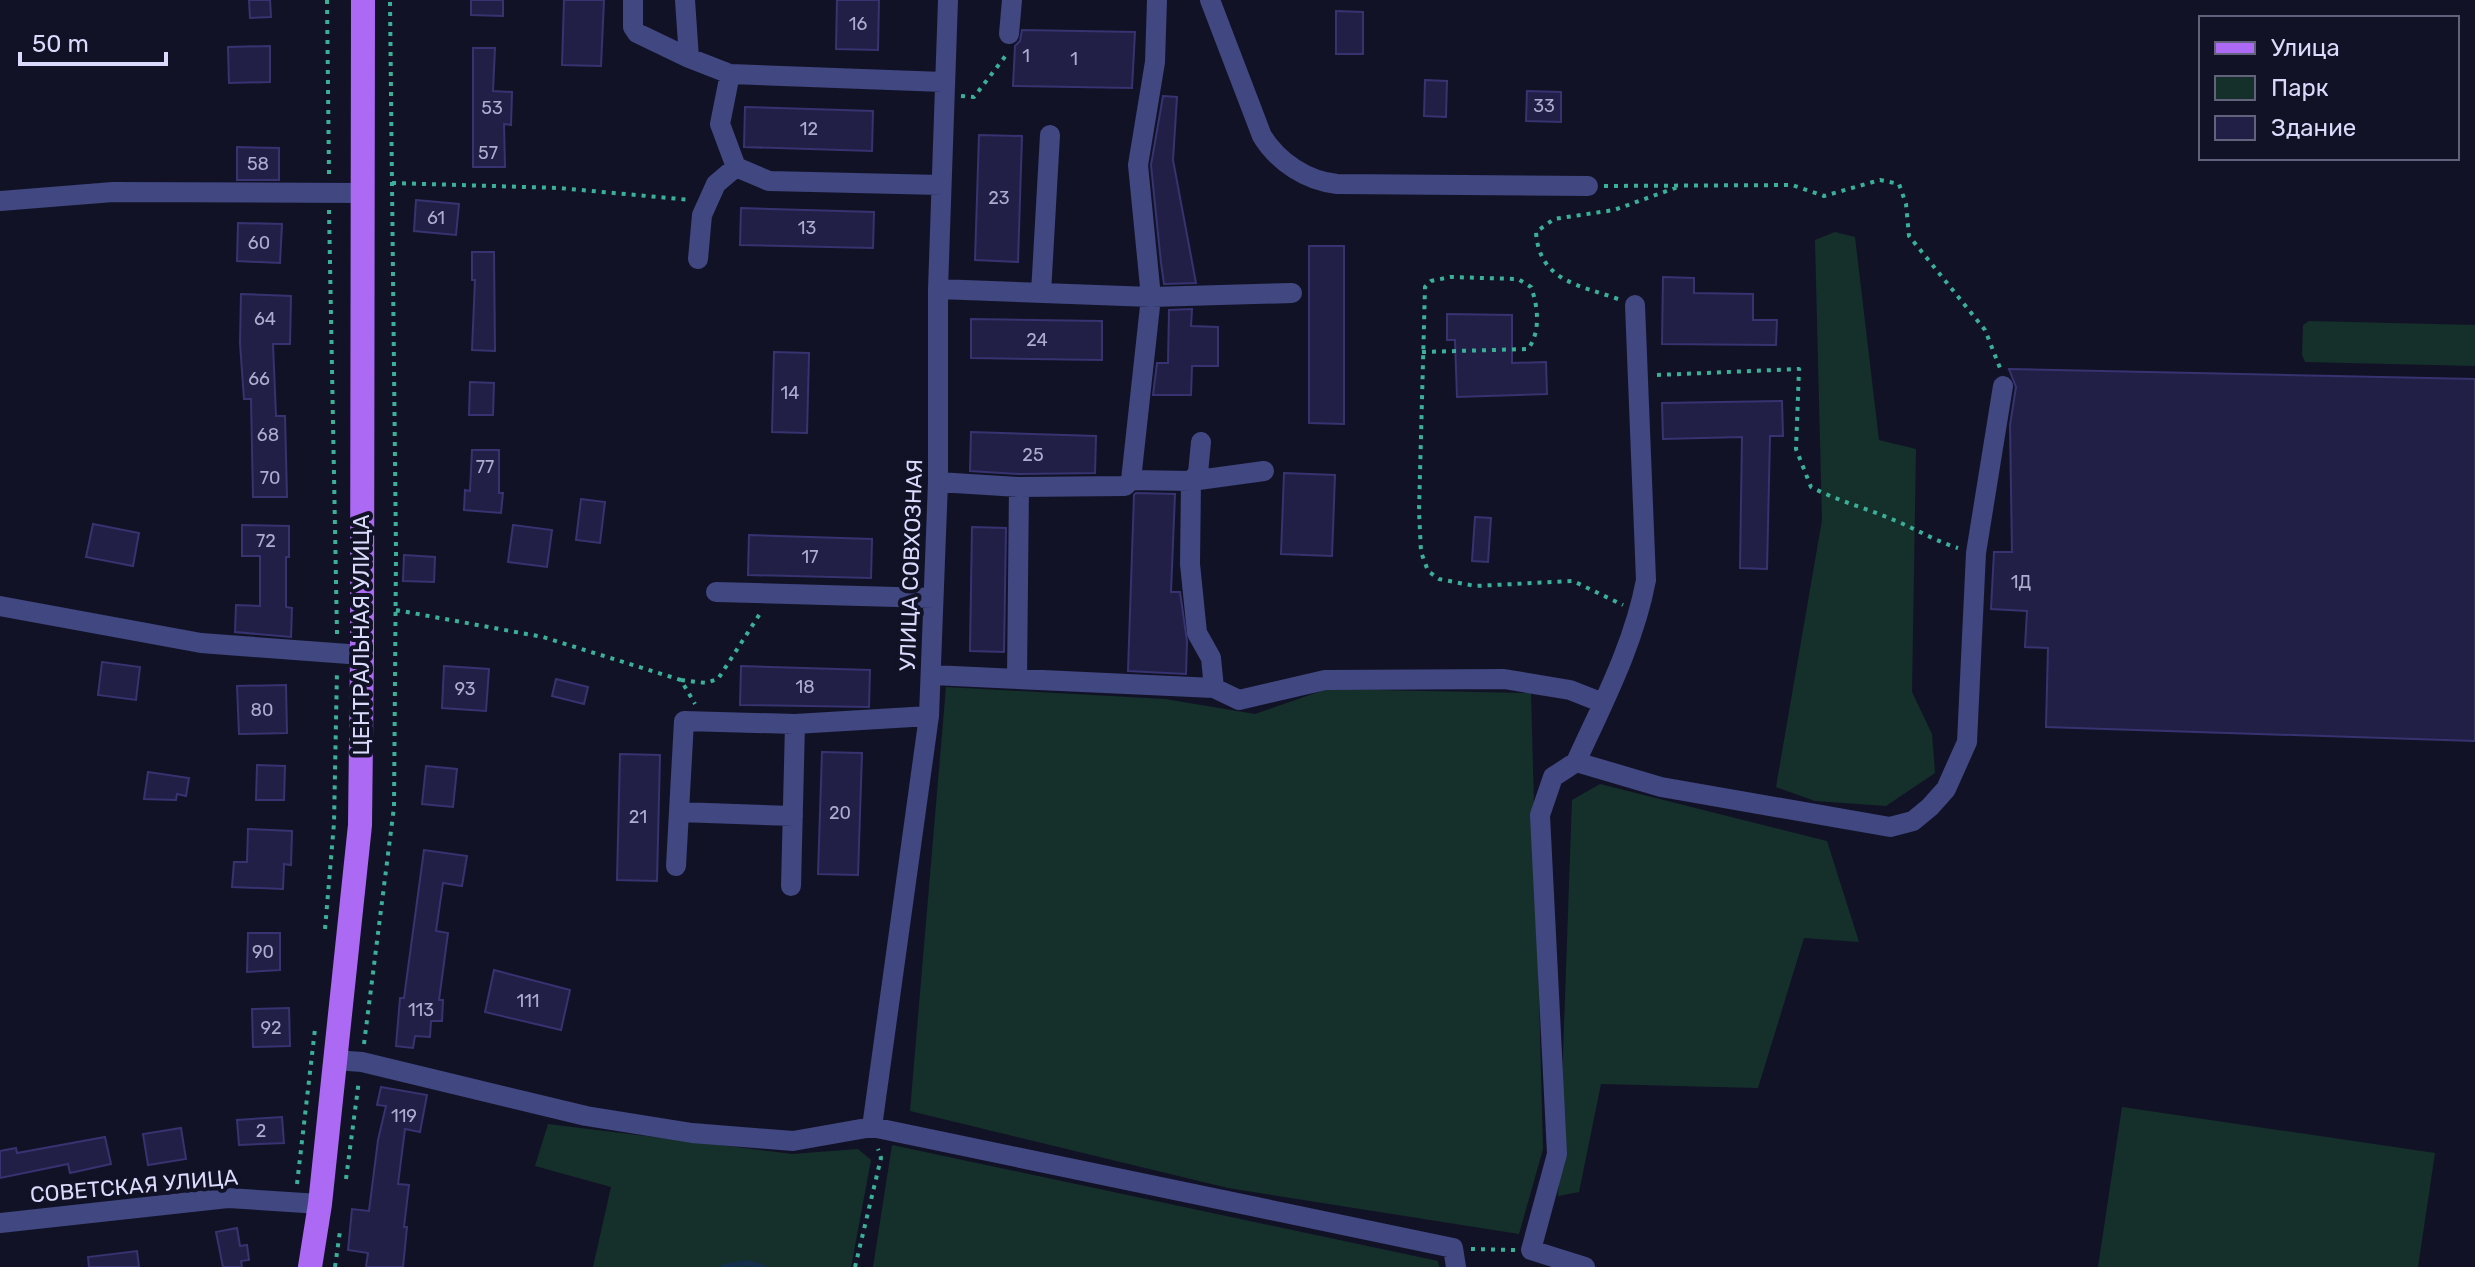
<svg xmlns="http://www.w3.org/2000/svg" width="2475" height="1267" viewBox="0 0 2475 1267" font-family="Rubik,sans-serif">
<style>
.green{fill:#15302b}
.lines{fill:none;stroke-linecap:round;stroke-linejoin:round}
.stream{stroke:#132f49;stroke-width:6}
.building{fill:#211f46;stroke:#363370;stroke-width:2}
.path{stroke:#3ab098;stroke-width:4;stroke-dasharray:4 6;stroke-linecap:butt}
.minor{stroke:#404781;stroke-width:20}
.major{stroke:#ac69f3;stroke-width:24}
.labels{text-anchor:middle;dominant-baseline:central;stroke-width:8;stroke-linejoin:round;paint-order:stroke}
.number-label{font-size:18px;fill:#acacce}
.street-label{font-size:22px;fill:#dadbfc;stroke:#121226}
</style>
<rect width="100%" height="100%" fill="#121226"/>
<path class="green" d="M 1835,232 L 1855,237 L 1879,440 L 1916,449 L 1912,692 L 1932,734 L 1935,773 L 1886,806 L 1815,801 L 1776,787 L 1822,520 L 1815,240 Z
M 2309,321 L 2475,325 L 2475,366 L 2305,362 L 2302,355 L 2303,325 Z
M 946,687 L 1165,699 L 1255,714 L 1327,689 L 1531,693 L 1543,1149 L 1519,1234 L 1228,1188 L 910,1111 Z
M 1600,784 L 1827,841 L 1859,942 L 1804,938 L 1758,1088 L 1601,1084 L 1579,1192 L 1558,1196 L 1572,800 Z
M 2122,1107 L 2435,1153 L 2418,1267 L 2098,1267 Z
M 548,1124 L 792,1154 L 858,1149 L 871,1160 L 851,1267 L 593,1267 L 611,1187 L 535,1166 Z
M 892,1145 L 1438,1261 L 1439,1267 L 873,1267 Z"/>
<g class="lines">
<path class="stream" d="M 724,1267 L 746,1263 L 762,1267"/>
</g>
<path class="building" d="M 249,0 L 270,0 L 271,17 L 250,18 Z
M 471,0 L 503,0 L 503,16 L 471,15 Z
M 564,0 L 604,0 L 601,66 L 562,65 Z
M 837,0 L 879,0 L 878,50 L 836,49 Z
M 1336,11 L 1363,12 L 1363,54 L 1336,54 Z
M 1022,30 L 1135,32 L 1132,88 L 1013,86 L 1015,46 L 1020,41 Z
M 270,46 L 270,82 L 229,83 L 228,47 Z
M 473,48 L 495,48 L 493,91 L 512,92 L 511,125 L 504,124 L 505,167 L 473,167 Z
M 1425,80 L 1447,81 L 1446,117 L 1424,116 Z
M 1527,91 L 1561,92 L 1561,122 L 1526,121 Z
M 1163,96 L 1177,97 L 1173,160 L 1196,283 L 1164,284 L 1161,263 L 1151,165 Z
M 745,107 L 873,111 L 872,151 L 744,147 Z
M 979,135 L 1022,136 L 1018,262 L 975,260 Z
M 237,147 L 279,148 L 279,180 L 237,180 Z
M 416,200 L 459,204 L 456,235 L 414,231 Z
M 741,208 L 874,212 L 873,248 L 740,245 Z
M 238,223 L 282,224 L 280,263 L 237,261 Z
M 1309,246 L 1344,246 L 1344,424 L 1309,423 Z
M 472,252 L 494,252 L 495,351 L 472,350 L 475,280 L 472,280 Z
M 1663,277 L 1694,278 L 1694,293 L 1753,294 L 1753,320 L 1777,320 L 1776,345 L 1662,344 Z
M 241,294 L 291,296 L 290,344 L 273,344 L 276,416 L 285,416 L 287,497 L 253,497 L 251,399 L 244,399 L 240,343 Z
M 1192,309 L 1191,326 L 1218,327 L 1218,366 L 1192,366 L 1191,395 L 1153,395 L 1157,363 L 1168,363 L 1169,310 Z
M 1447,314 L 1512,315 L 1512,363 L 1546,362 L 1547,394 L 1457,397 L 1455,340 L 1447,340 Z
M 971,319 L 1102,321 L 1102,360 L 971,358 Z
M 774,352 L 809,353 L 807,433 L 772,432 Z
M 2009,369 L 2475,379 L 2475,741 L 2046,727 L 2048,648 L 2025,647 L 2027,611 L 1991,609 L 1994,552 L 2012,552 L 2010,425 L 2016,387 Z
M 470,382 L 494,383 L 493,415 L 469,415 Z
M 1782,401 L 1783,436 L 1770,436 L 1767,569 L 1740,568 L 1742,437 L 1663,439 L 1662,403 Z
M 971,432 L 1096,436 L 1095,473 L 1019,474 L 970,471 Z
M 472,450 L 499,450 L 499,493 L 503,493 L 501,513 L 464,510 L 465,490 L 470,491 Z
M 1284,473 L 1335,475 L 1332,556 L 1281,554 Z
M 1136,493 L 1175,494 L 1171,592 L 1180,592 L 1187,641 L 1186,674 L 1128,671 L 1134,495 Z
M 581,499 L 605,502 L 600,543 L 576,540 Z
M 1475,517 L 1491,518 L 1488,562 L 1472,561 Z
M 93,524 L 139,533 L 133,566 L 86,557 Z
M 242,525 L 289,526 L 289,557 L 286,557 L 286,607 L 292,608 L 291,637 L 235,632 L 236,605 L 260,606 L 260,556 L 242,556 Z
M 513,525 L 552,530 L 547,567 L 508,562 Z
M 972,527 L 1006,528 L 1004,652 L 970,651 Z
M 749,535 L 872,539 L 871,578 L 748,575 Z
M 404,555 L 435,557 L 434,582 L 403,581 Z
M 102,662 L 140,667 L 136,700 L 98,695 Z
M 444,666 L 489,669 L 486,711 L 442,708 Z
M 741,666 L 870,670 L 869,707 L 740,705 Z
M 556,679 L 588,687 L 584,704 L 552,696 Z
M 286,685 L 287,733 L 239,734 L 237,686 Z
M 822,752 L 862,753 L 858,875 L 818,874 Z
M 620,754 L 660,755 L 657,881 L 617,880 Z
M 257,765 L 285,766 L 284,800 L 256,800 Z
M 426,766 L 457,769 L 453,807 L 422,804 Z
M 148,772 L 189,778 L 186,796 L 177,794 L 176,800 L 144,799 Z
M 248,829 L 292,831 L 291,865 L 284,864 L 283,889 L 232,887 L 234,862 L 247,862 Z
M 424,850 L 467,856 L 462,886 L 443,883 L 436,931 L 448,933 L 439,1000 L 443,1000 L 442,1021 L 431,1021 L 430,1037 L 415,1036 L 413,1048 L 396,1046 L 400,998 L 404,998 Z
M 248,933 L 280,933 L 280,970 L 247,972 Z
M 494,970 L 570,990 L 561,1030 L 485,1012 Z
M 289,1008 L 290,1046 L 253,1047 L 252,1009 Z
M 381,1087 L 427,1095 L 420,1132 L 405,1129 L 398,1184 L 409,1185 L 404,1227 L 407,1227 L 403,1267 L 366,1267 L 368,1253 L 348,1250 L 352,1209 L 369,1211 L 378,1140 L 386,1106 L 377,1105 Z
M 282,1117 L 284,1143 L 239,1145 L 237,1120 Z
M 181,1128 L 186,1159 L 148,1165 L 143,1134 Z
M 105,1137 L 111,1164 L 70,1173 L 68,1164 L 0,1178 L 0,1151 L 16,1148 L 17,1153 Z
M 237,1228 L 240,1246 L 247,1245 L 249,1260 L 241,1261 L 242,1267 L 223,1267 L 216,1232 Z
M 137,1251 L 139,1267 L 89,1267 L 88,1257 Z"/>
<g class="lines">
<path class="path" d="M 327,0 L 329,174
M 961,96 L 974,97 L 1007,54
M 392,183 L 559,188 L 691,200
M 1604,186 L 1792,185 L 1824,196 L 1880,180 L 1899,184 L 1906,204 L 1909,236 L 1985,330 L 2000,368
M 329,210 L 337,634
M 1618,299 C 1579,285 1539,281 1536,232 L 1554,219 L 1614,210 L 1678,187
M 1422,352 L 1528,349 C 1541,332 1538,306 1531,287 L 1518,279 L 1450,277 L 1431,281 L 1425,287 L 1419,511 L 1421,552 L 1428,571 L 1439,579 L 1475,586 L 1573,581 L 1623,605
M 1657,375 L 1799,369 L 1796,449 L 1811,487 C 1838,501 1866,508 1894,520 C 1916,529 1935,541 1958,548
M 396,610 L 543,637 L 681,680 L 695,704
M 681,680 L 706,683 L 718,679 L 761,612
M 325,929 L 334,823 L 337,670
M 364,1044 L 394,807 L 396,552 L 390,0
M 346,1179 L 359,1080
M 297,1184 L 315,1029
M 1471,1249 L 1515,1250
M 335,1267 L 340,1231
M 855,1267 L 881,1158 L 878,1149"/>
<path class="minor" d="M 633,0 L 633,27 L 637,33 L 689,58
M 685,0 L 689,58 L 730,74 L 943,82
M 1210,0 L 1262,136 C 1278,162 1307,181 1337,184 L 1588,186
M 1009,34 L 1012,0
M 730,74 L 720,124 L 736,167 L 769,181 L 941,185
M 0,201 L 113,192 L 362,193
M 698,259 L 702,215 L 716,184 L 736,167
M 938,289 L 1151,297 L 1292,293
M 1041,293 L 1050,135
M 1191,481 L 1264,471
M 1191,481 L 1198,473 L 1201,442
M 938,482 L 1019,487 L 1125,486 L 1131,480
M 716,592 L 932,598
M 0,606 L 201,643 L 362,655
M 932,675 L 1214,688 L 1211,658 L 1197,633 L 1190,564 L 1191,481 L 1131,480 L 1151,297 L 1138,165 L 1155,62 L 1157,0
M 1017,678 L 1019,487
M 1214,688 L 1239,700 L 1325,680 L 1504,679 L 1570,690 L 1603,703
M 1576,762 C 1603,703 1634,644 1646,580 L 1635,305
M 679,812 L 793,816
M 676,866 L 684,721 L 795,724 L 929,716
M 791,886 L 795,724
M 335,1060 L 362,1062 L 586,1116 L 692,1133 L 793,1141 L 872,1127 L 1453,1248 L 1456,1267
M 872,1127 L 929,716 L 938,482 L 938,289 L 948,0
M 0,1223 L 228,1198 L 320,1204
M 1585,1267 L 1531,1250 L 1557,1154 L 1540,815 L 1553,777 L 1576,762 L 1661,787 L 1890,827 L 1913,821 L 1930,807 L 1946,789 L 1967,742 L 1976,553 L 2003,386"/>
<path class="major" d="M 310,1267 L 320,1204 L 360,825 L 362,655 L 363,0"/>
</g>
<g class="labels">
<g class="number-label">
<text x="858" y="24">16</text>
<text x="1026" y="56">1</text>
<text x="1074" y="59">1</text>
<text x="1544" y="106">33</text>
<text x="492" y="108">53</text>
<text x="809" y="129">12</text>
<text x="488" y="153">57</text>
<text x="258" y="164">58</text>
<text x="999" y="198">23</text>
<text x="436" y="218">61</text>
<text x="807" y="228">13</text>
<text x="259" y="243">60</text>
<text x="265" y="319">64</text>
<text x="1037" y="340">24</text>
<text x="259" y="379">66</text>
<text x="790" y="393">14</text>
<text x="268" y="435">68</text>
<text x="1033" y="455">25</text>
<text x="485" y="467">77</text>
<text x="270" y="478">70</text>
<text x="266" y="541">72</text>
<text x="810" y="557">17</text>
<text x="2021" y="582">1Д</text>
<text x="805" y="687">18</text>
<text x="465" y="689">93</text>
<text x="262" y="710">80</text>
<text x="840" y="813">20</text>
<text x="638" y="817">21</text>
<text x="263" y="952">90</text>
<text x="528" y="1001">111</text>
<text x="421" y="1010">113</text>
<text x="271" y="1028">92</text>
<text x="404" y="1116">119</text>
<text x="261" y="1131">2</text>
</g>
<g class="street-label">
<text transform="translate(911 565) rotate(-88)">УЛИЦА СОВХОЗНАЯ</text>
<text transform="translate(361 635) rotate(-90)">ЦЕНТРАЛЬНАЯ УЛИЦА</text>
<text transform="translate(134 1186) rotate(-5)">СОВЕТСКАЯ УЛИЦА</text>
</g>
</g>
<rect x="2199" y="16" width="260" height="144" fill="#121226" stroke="#62627c" stroke-width="2"/>
<rect x="2215" y="42" width="40" height="12" fill="#ac69f3" stroke="#62627c" stroke-width="2"/>
<text x="2271" y="56" font-size="24" fill="#dadbfc">Улица</text>
<rect x="2215" y="76" width="40" height="24" fill="#15302b" stroke="#62627c" stroke-width="2"/>
<text x="2271" y="96" font-size="24" fill="#dadbfc">Парк</text>
<rect x="2215" y="116" width="40" height="24" fill="#211f46" stroke="#62627c" stroke-width="2"/>
<text x="2271" y="136" font-size="24" fill="#dadbfc">Здание</text>
<path d="M20 52v12h146v-12" fill="none" stroke="#dadbfc" stroke-width="4"/>
<text x="32" y="52" font-size="24" fill="#dadbfc" stroke="#121226" stroke-width="6" paint-order="stroke">50 m</text>
</svg>
